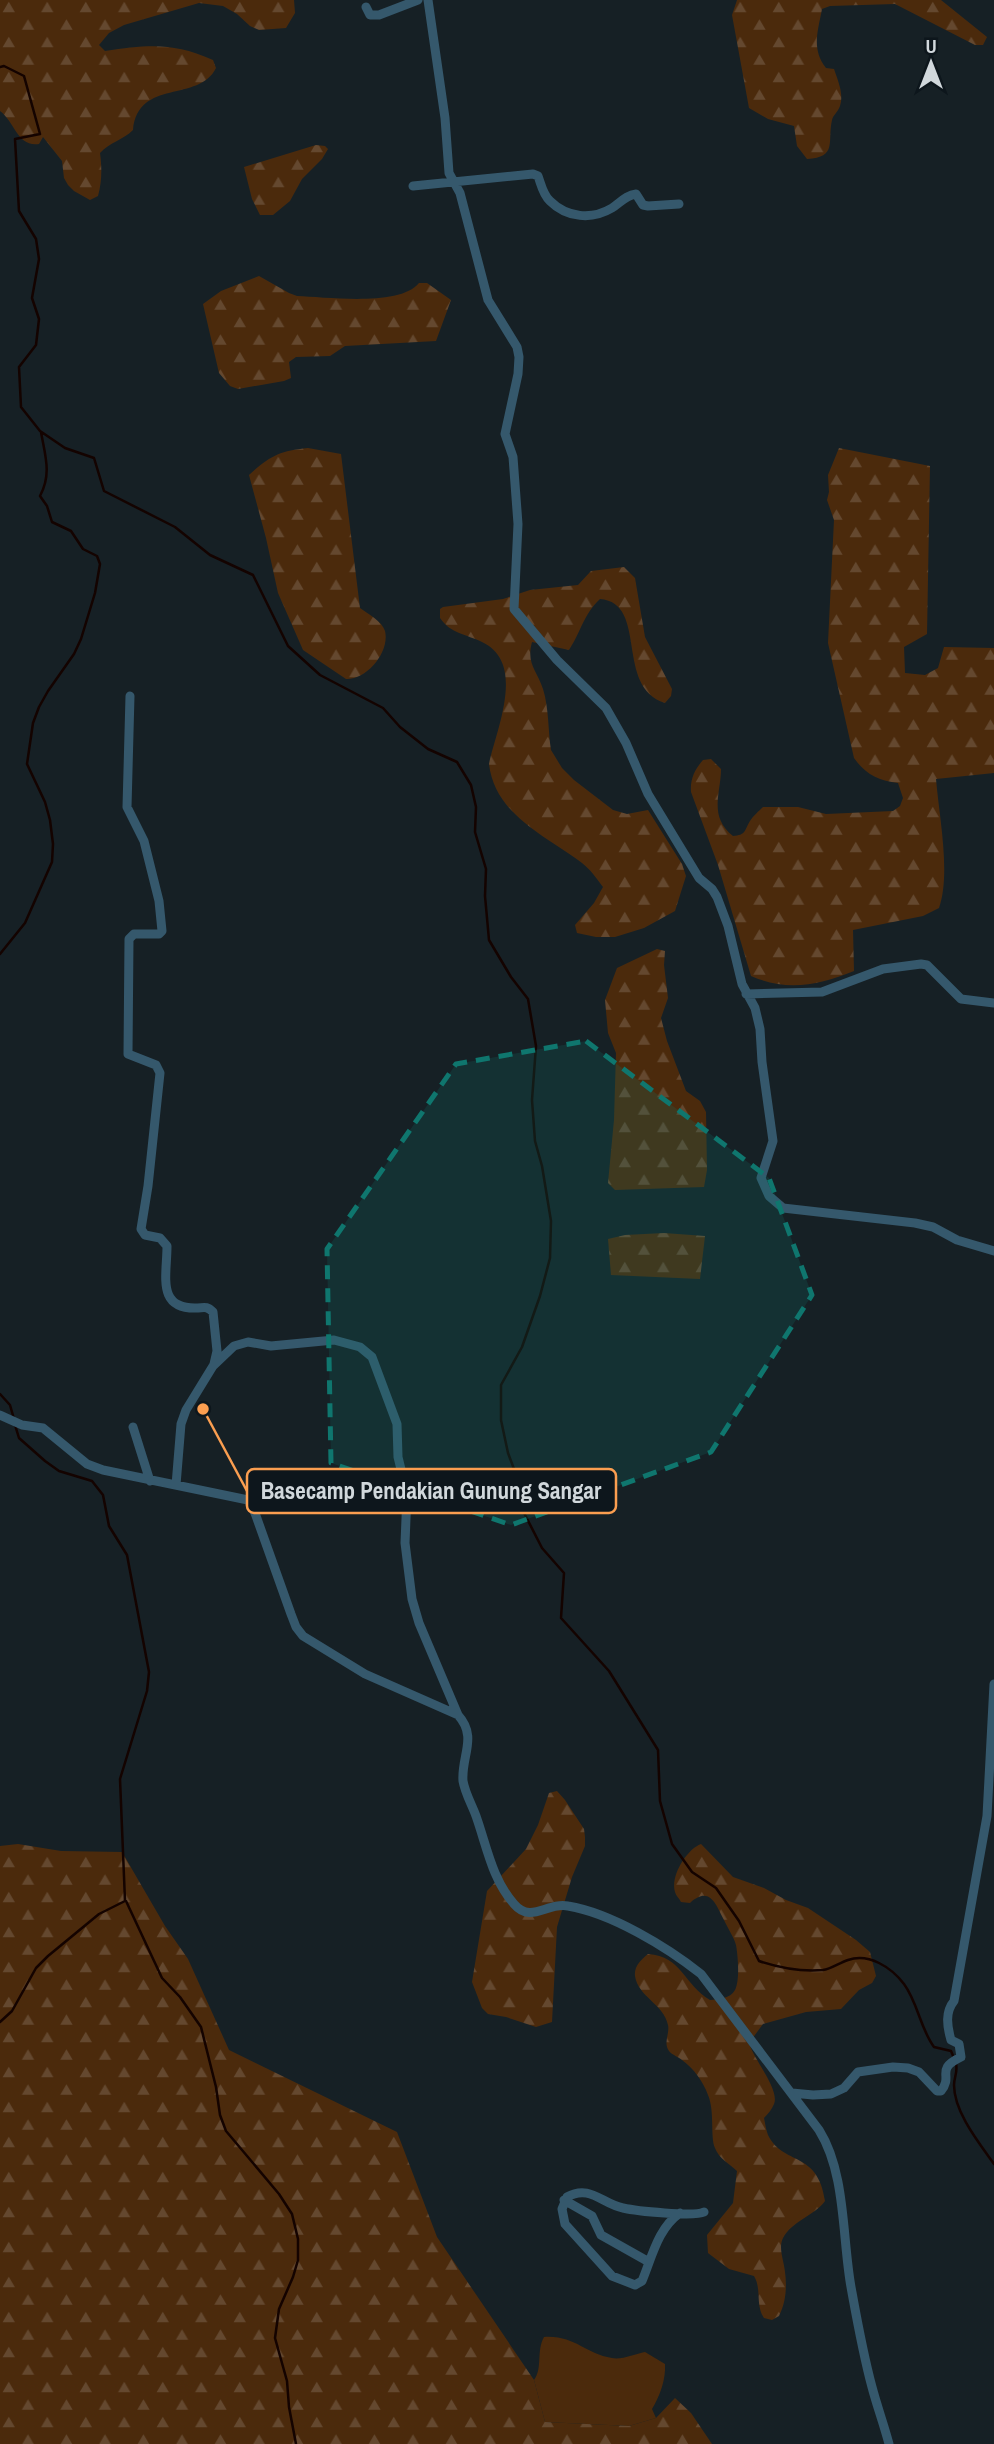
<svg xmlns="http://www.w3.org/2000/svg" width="994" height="2444" viewBox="0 0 994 2444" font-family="'Archivo Narrow',sans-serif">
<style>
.green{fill:#4b2a0c}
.forest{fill:url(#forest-firs)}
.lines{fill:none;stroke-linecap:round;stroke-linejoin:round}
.stream{stroke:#140300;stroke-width:2.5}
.street{stroke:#35586c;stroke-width:9}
.marked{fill:#0f766e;fill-opacity:0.2;stroke:#0f766e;stroke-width:5;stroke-dasharray:14 9;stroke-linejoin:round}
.leader{fill:none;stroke:#fb9e50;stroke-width:2.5}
.callout-dot{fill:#fb9e50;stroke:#0d161c;stroke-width:2.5}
.callout{fill:#0d161c;stroke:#fb9e50;stroke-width:2.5}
.callout-label{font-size:23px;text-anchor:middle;font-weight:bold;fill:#d1d8dc}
</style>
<defs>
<pattern id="forest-firs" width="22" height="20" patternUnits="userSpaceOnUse" patternTransform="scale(1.75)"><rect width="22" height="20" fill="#4b2a0c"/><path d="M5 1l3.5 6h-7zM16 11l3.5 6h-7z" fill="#64482f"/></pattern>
</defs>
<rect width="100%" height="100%" fill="#162025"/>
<path class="green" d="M 544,2337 C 575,2335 585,2354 612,2358 C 622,2360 635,2354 645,2352 L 665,2364 C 666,2379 660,2396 652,2409 L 656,2418 L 629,2426 L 545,2422 L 534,2380 C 543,2368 536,2351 544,2337 Z"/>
<path class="forest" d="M 0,0 L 294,0 L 295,13 L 286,28 L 259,30 L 250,26 L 237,14 L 223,6 L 199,3 L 124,25 L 109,33 L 99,45 L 105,51 C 148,45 172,42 213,60 L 216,68 C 199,103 138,78 133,130 C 123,140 110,142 100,153 C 102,168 102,181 98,196 L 90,200 L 74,191 L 68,185 L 64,178 L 62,161 L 43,137 L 39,144 C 17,147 15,122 0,111 Z
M 737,0 L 941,0 L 987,37 L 983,45 L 975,45 L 895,4 L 830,6 L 822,9 C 818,31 811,49 826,68 L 834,69 C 838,81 844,94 840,106 C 838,112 833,115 832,120 C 827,142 838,157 807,159 L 797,146 L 794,126 L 768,119 L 749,108 L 732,15 Z
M 316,145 L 325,146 L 328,149 L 322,159 L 302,179 L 290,201 L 273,215 L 260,215 L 252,199 L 244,167 Z
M 259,276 L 289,293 L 297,296 C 326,297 400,307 419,283 L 427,283 L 451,300 L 436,341 L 345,346 L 330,356 L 296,357 L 289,362 L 291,378 L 284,381 L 238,389 L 230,386 L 219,373 L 203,304 L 221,291 Z
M 308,448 L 341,454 L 360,608 C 368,614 382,621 385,631 C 390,652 367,680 346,679 L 303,650 L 278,593 L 266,538 L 249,475 C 270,456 279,451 308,448 Z
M 839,448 L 930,466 L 927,634 L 904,647 L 905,673 L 925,675 L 938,668 L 944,647 L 994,648 L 994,773 L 936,779 C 939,816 951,874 939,908 L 923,916 L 853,930 L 854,971 C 819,985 787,992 751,976 L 718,865 L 691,792 C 690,779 695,769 703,760 L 711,759 L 721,769 C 721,793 708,816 733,836 C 746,835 744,831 750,821 C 753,816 759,811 763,807 L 798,807 L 826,814 L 893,811 L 900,806 L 903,798 L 898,783 C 879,781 865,774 854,758 L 828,643 L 834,520 L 827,500 L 829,492 L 828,475 Z
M 624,567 L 635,578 L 645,637 L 672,689 L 671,696 L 665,703 C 614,687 649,603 600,599 C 583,615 582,630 569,650 L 532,642 C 526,664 537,670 543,689 C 549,708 548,731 551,750 L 562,768 L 574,780 L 613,810 L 627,814 L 648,810 L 682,864 L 686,876 L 675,911 L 644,928 L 615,937 L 596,937 L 577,933 L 575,925 L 594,903 L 603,887 C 597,879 590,869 582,863 C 546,836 495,815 489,764 C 496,730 527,663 482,642 C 466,634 451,634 440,618 L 440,609 L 443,607 L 503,599 L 530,590 L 578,585 L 591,571 Z
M 657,949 L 665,951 L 664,965 L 668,998 L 661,1018 L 667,1041 L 686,1091 L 700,1101 L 706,1112 L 707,1170 L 704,1187 L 615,1190 L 608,1183 L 614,1120 L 616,1053 L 608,1033 L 605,1000 L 617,968 Z
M 664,1233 L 705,1236 L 700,1279 L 611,1275 L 608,1239 L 625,1235 Z
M 557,1791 L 565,1800 L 584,1829 L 585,1837 L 585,1846 L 572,1877 L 557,1927 L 552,2022 L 536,2027 L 506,2017 L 488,2014 L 482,2008 L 472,1982 L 487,1891 L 526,1849 L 538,1825 L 549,1793 Z
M 18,1844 L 61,1851 L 122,1852 L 165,1926 L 188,1959 L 229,2050 L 397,2132 L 437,2237 L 534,2380 L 545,2422 L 629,2426 L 656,2418 L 675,2398 L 691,2413 L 712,2444 L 0,2444 L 0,1846 Z
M 701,1844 L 733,1877 L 764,1888 L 786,1900 L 808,1908 L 856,1940 L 870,1952 L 876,1976 L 872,1983 L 859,1990 L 841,2009 L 806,2012 L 763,2024 L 749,2043 C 754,2060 780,2090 774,2104 C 772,2109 768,2114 764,2118 C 765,2123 766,2130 768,2135 C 783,2166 818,2150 825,2201 C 814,2216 792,2221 783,2238 C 778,2248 784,2261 785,2272 C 787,2287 786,2302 779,2316 L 772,2320 L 764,2318 C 755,2305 762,2289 754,2276 L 729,2269 L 708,2253 L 707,2235 L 733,2203 L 737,2171 C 730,2164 719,2159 715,2148 C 710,2137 715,2111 708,2095 C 703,2081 694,2069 682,2060 C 679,2057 672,2055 669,2051 C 663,2043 670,2033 668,2025 C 664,2004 638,1997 635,1976 C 634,1966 641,1960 648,1954 C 682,1956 684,1985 710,2000 C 719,1999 730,1999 735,1990 C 740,1980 738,1956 736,1945 C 734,1937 728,1929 724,1920 C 716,1905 710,1885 690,1903 L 681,1902 C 679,1898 676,1896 675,1892 C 670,1876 687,1849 701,1844 Z"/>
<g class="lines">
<path class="stream" d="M 0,67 L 4,66 L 24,76 L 40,134 L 15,139 L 19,211 L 36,239 L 39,259 L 32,298 L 39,319 L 36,345 L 19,367 L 21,407 L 40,431 L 65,448 L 94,458 L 104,491 L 175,527 L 210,555 L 253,575 L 288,646 L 320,675 L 383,708 L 400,727 L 428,749 L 457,762 L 471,785 L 476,807 L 475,832 L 486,869 L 485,896 L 489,940 L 511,977 L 528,999 L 536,1046 L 532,1100 L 535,1141 L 542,1166 L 551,1221 L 550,1258 L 540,1296 L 522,1347 L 501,1385 L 501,1420 L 508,1453 L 520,1485 L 520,1505 L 542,1548 L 564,1573 L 561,1618 L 609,1671 L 658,1750 L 660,1801 L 672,1844 L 692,1872 L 716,1888 L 739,1921 L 759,1961 C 780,1968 800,1972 823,1970 C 831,1969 839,1963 848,1960 C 869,1953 891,1967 904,1984 C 918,2003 920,2028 934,2047 L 951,2051 L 954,2058
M 0,954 L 25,923 L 52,862 L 53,844 L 50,820 L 45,802 L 27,764 L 33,723 L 39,707 L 48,691 L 74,654 L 81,639 L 95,593 L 100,564 L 97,556 L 83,549 L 71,531 L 52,522 L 47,506 L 40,496 C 52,474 45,455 41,432
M 0,1394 L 10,1405 L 14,1419
M 126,1901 L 162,1978 L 180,1997 L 201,2027 L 216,2087 L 220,2115 L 226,2131 L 279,2194 L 292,2214 L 298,2239 L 298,2260 L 293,2277 L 279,2309 L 275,2338 L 287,2381 L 289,2407 L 296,2444
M 0,2022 L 12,2011 L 36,1968 L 48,1956 L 99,1914 L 125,1901 L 120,1779 L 147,1691 L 149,1672 L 127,1555 L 109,1526 L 103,1495 L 92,1481 L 59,1471 L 45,1461 L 19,1438 L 15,1425
M 956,2064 C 958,2072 954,2077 954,2085 C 954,2112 979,2143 994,2164"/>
<path class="street" d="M 428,0 L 445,118 L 449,173 L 460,193 L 488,300 L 517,347 L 519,357 L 518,374 L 505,434 L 513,457 L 518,524 L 514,609 L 557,660 L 606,708 L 626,743 L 648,794 L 699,878 L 712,889 L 717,897 L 728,926 L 742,984 L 755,1008 L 760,1029 L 762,1062 L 773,1141 L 761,1178 L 769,1196 L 783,1208 L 915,1223 L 933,1227 L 957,1240 L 994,1251
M 366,7 L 370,15 L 379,15 L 418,0
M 413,186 L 533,174 L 538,176 C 541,184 543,195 550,201 C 567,218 592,220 612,208 C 620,203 626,195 636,194 L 643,205 L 648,206 L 679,204
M 130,696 L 127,807 L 144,841 L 159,901 L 162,931 L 159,934 L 134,934 L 129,939 L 128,1054 L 156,1065 L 160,1073 L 148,1186 L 141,1229 L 145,1235 L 160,1238 L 167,1246 C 167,1276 156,1310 198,1308 C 206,1307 208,1307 213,1312 L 217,1351 L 214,1364
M 746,994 L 822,992 L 883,969 L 921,964 L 927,965 L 961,999 L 994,1003
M 0,1415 L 22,1425 L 43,1428 L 87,1464 L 103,1470 L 248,1500 L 255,1513 L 291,1614 L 296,1627 L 303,1636 L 365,1674 L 458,1715
M 133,1427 L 150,1481
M 176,1485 L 181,1424 L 186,1410 L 213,1366 L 234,1346 L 248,1342 L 271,1346 L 334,1340 L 360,1347 L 372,1357 L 397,1424 L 398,1457 L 407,1494 L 405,1543 L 412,1599 L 419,1623 L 458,1715 C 478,1737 461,1756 463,1781 C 465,1793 472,1805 476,1816 C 487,1847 492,1879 514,1904 C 531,1924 547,1902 568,1906 C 611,1913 667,1947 701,1974 L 819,2130 C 846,2173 842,2237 851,2287 C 857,2320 863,2354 872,2387 C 877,2406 884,2425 889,2444
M 792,2093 L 813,2095 L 831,2094 L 844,2088 L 858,2072 L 893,2067 L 908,2068 L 919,2072 L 937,2091 L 941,2091 C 954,2075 934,2070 961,2057 L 959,2044 L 951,2040 C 947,2026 945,2012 954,2001 L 987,1816 L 994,1684
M 564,2200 L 592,2216 L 601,2235 L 649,2262
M 680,2213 C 658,2228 652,2257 642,2281 L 635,2285 L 612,2276 L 565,2224 L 562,2209 L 567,2197 C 590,2184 602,2204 623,2208 C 636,2211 694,2217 704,2212"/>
</g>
<path class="marked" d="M 586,1041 L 769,1178 L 812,1295 L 711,1452 L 511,1525 L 331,1463 L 327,1249 L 456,1064 Z"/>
<path class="leader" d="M203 1409L247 1491"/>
<circle class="callout-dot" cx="203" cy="1409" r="7"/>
<rect class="callout" x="247" y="1469" width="369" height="44" rx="7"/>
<g class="callout-label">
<text x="431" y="1499">Basecamp Pendakian Gunung Sangar</text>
</g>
<g transform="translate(931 63)" stroke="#0d161c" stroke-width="5" paint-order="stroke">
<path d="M0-5L12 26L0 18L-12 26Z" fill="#d1d8dc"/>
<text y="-10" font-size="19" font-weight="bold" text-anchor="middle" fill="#d1d8dc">U</text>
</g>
</svg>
